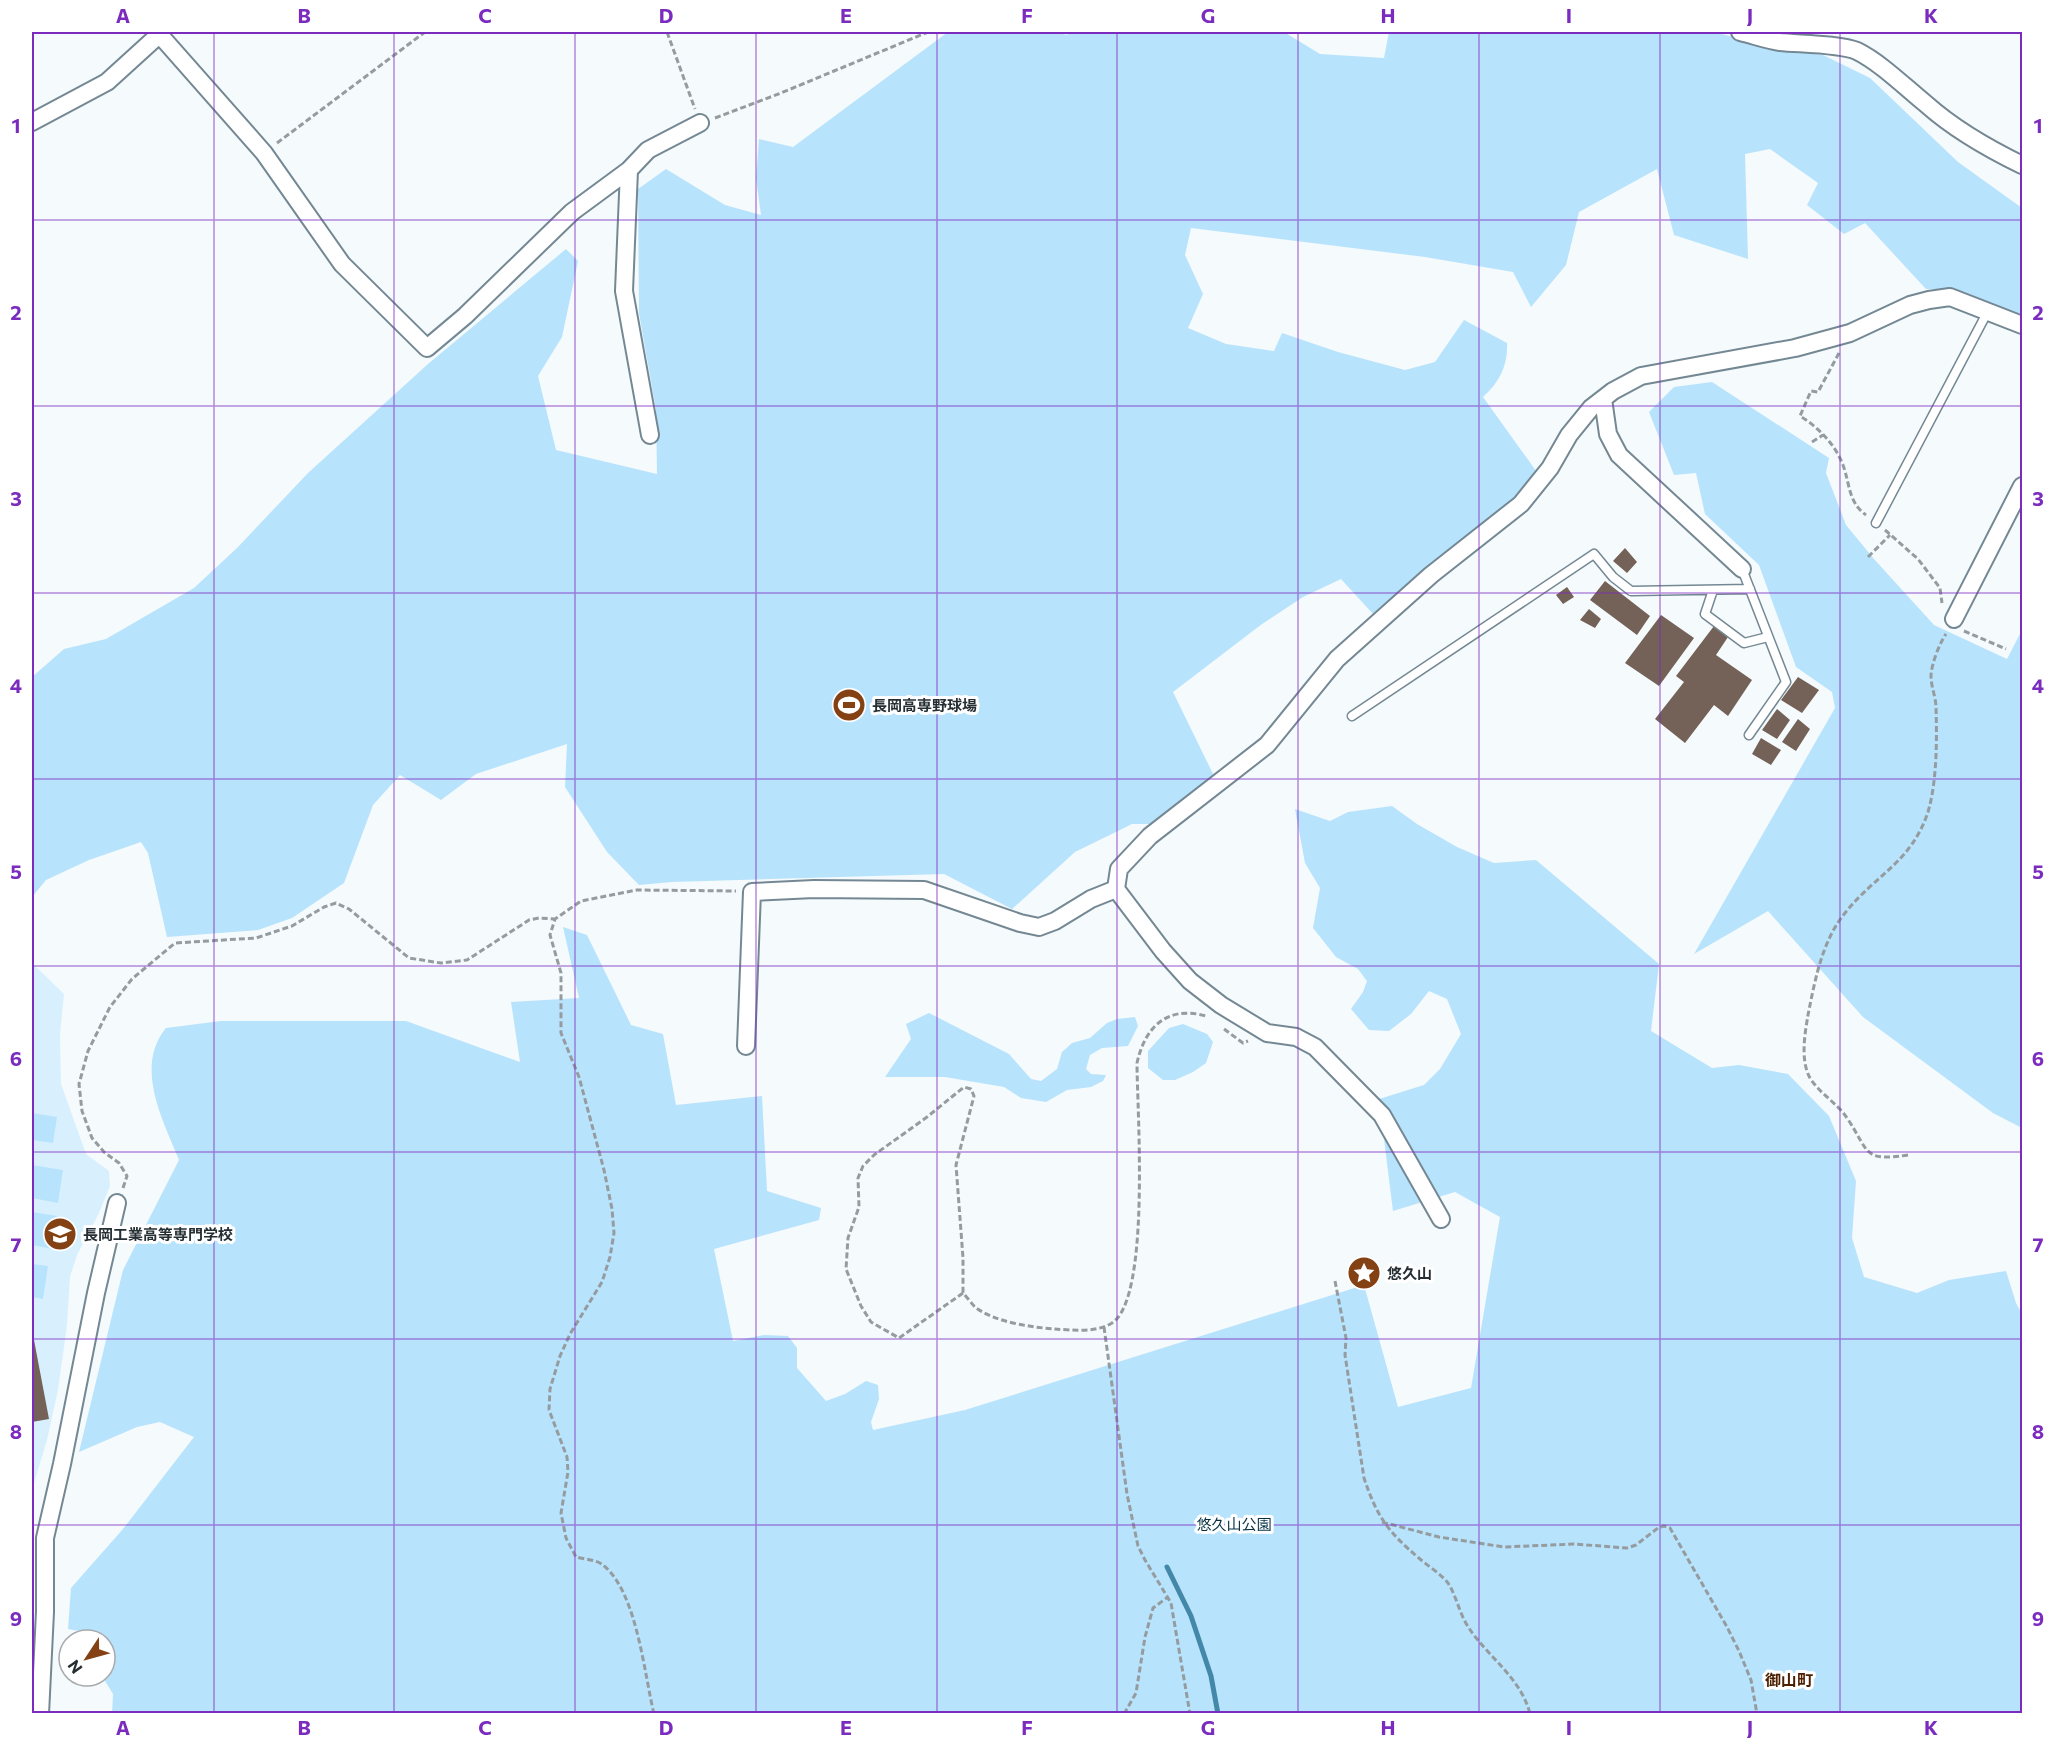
<svg xmlns="http://www.w3.org/2000/svg" width="2054" height="1745" viewBox="0 0 2054 1745" font-family="Commissioner,'Noto Sans JP',sans-serif">
<style>
.built{fill:#d8f0fe}
.green{fill:#b8e3fc}
.lines{fill:none;stroke-linecap:round;stroke-linejoin:round}
.stream{stroke:#4488a9;stroke-width:5}
.building{fill:#746157}
.service-casing{stroke:#748894;stroke-width:11}
.minor-casing{stroke:#748894;stroke-width:20}
.path{stroke:#959ca0;stroke-width:3;stroke-dasharray:6 3;stroke-linecap:butt}
.service{stroke:#fff;stroke-width:8}
.minor{stroke:#fff;stroke-width:16}
.grid{fill:none;stroke:#7b2cbf;stroke-width:1.5;stroke-opacity:0.55}
.labels{text-anchor:middle;dominant-baseline:central;stroke-width:6;stroke-linejoin:round;paint-order:stroke}
.poi-label{font-size:15px;font-weight:bold;fill:#252e33;stroke:#fff;text-anchor:start}
.park-label{font-size:15px;fill:#053043;stroke:#fff}
.neighbourhood-label{font-size:16px;font-weight:bold;fill:#4c1f00;stroke:#fff}
.neatline{fill:none;stroke:#7b2cbf;stroke-width:2}
.grid-label{font-size:20px;text-anchor:middle;font-weight:bold;fill:#7b2cbf}
</style>
<rect width="100%" height="100%" fill="#f5fafc"/>
<path class="built" d="M 32,963 L 64,994 L 60,1034 L 61,1084 L 86,1154 L 109,1171 L 110,1186 L 99,1213 L 77,1255 L 70,1277 L 67,1325 L 58,1390 L 47,1440 L 32,1490 Z"/>
<path class="green" d="M 948,32 L 1063,32 L 1065,35 L 1076,32 L 1284,32 L 1320,54 L 1384,58 L 1389,32 L 1714,32 L 1788,51 L 1823,55 L 1870,78 L 1958,162 L 2022,208 L 2022,315 L 1948,289 L 1926,289 L 1865,223 L 1844,234 L 1807,205 L 1818,183 L 1770,149 L 1745,154 L 1748,259 L 1674,235 L 1657,169 L 1579,212 L 1566,265 L 1531,307 L 1513,272 L 1425,257 L 1191,228 L 1185,255 L 1203,294 L 1188,328 L 1226,344 L 1274,351 L 1282,333 L 1338,352 L 1405,370 L 1435,362 L 1464,320 L 1507,343 C 1508,365 1500,382 1483,397 L 1539,475 L 1509,508 L 1428,566 L 1373,614 L 1341,579 L 1303,597 L 1262,624 L 1173,692 L 1214,776 L 1151,824 L 1132,824 L 1075,852 L 1012,909 L 944,874 L 672,882 L 639,885 L 607,852 L 565,787 L 567,744 L 476,774 L 441,800 L 400,775 L 373,805 L 344,883 L 292,918 L 258,930 L 167,937 L 148,853 L 141,842 L 89,860 L 46,880 L 32,897 L 32,677 L 64,649 L 106,639 L 194,588 L 237,548 L 308,473 L 428,364 L 566,249 L 578,261 L 562,337 L 538,376 L 556,450 L 657,474 L 656,410 L 639,313 L 638,189 L 666,169 L 725,205 L 761,215 L 756,178 L 759,139 L 793,147 Z
M 1712,382 L 1829,458 L 1826,473 L 1846,525 L 1874,559 L 1934,625 L 2007,659 L 2022,630 L 2022,1128 L 1993,1113 L 1863,1017 L 1768,911 L 1694,954 L 1835,708 L 1832,692 L 1796,667 L 1759,565 L 1705,514 L 1696,473 L 1674,475 L 1649,412 L 1674,387 Z
M 1392,806 L 1417,824 L 1457,847 L 1494,863 L 1536,860 L 1659,964 L 1651,1031 L 1712,1068 L 1739,1065 L 1788,1074 L 1829,1116 L 1856,1181 L 1852,1238 L 1864,1277 L 1917,1293 L 1949,1280 L 2006,1271 L 2016,1303 L 2022,1314 L 2022,1713 L 112,1714 L 113,1694 L 102,1676 L 105,1676 L 105,1640 L 95,1640 L 95,1634 L 68,1629 L 71,1588 L 123,1529 L 194,1437 L 160,1422 L 137,1427 L 79,1452 L 123,1270 L 179,1160 C 163,1120 134,1067 166,1028 L 221,1021 L 406,1021 L 520,1062 L 511,1002 L 579,998 L 563,927 L 587,935 L 631,1025 L 663,1034 L 676,1105 L 762,1096 L 767,1191 L 821,1208 L 819,1220 L 714,1249 L 733,1341 L 764,1335 L 788,1336 L 797,1348 L 797,1368 L 826,1401 L 845,1394 L 866,1381 L 878,1385 L 879,1399 L 871,1422 L 873,1430 L 965,1410 L 1364,1285 L 1398,1407 L 1471,1388 L 1500,1217 L 1455,1192 L 1393,1211 L 1379,1099 L 1424,1085 L 1440,1069 L 1461,1034 L 1447,999 L 1429,991 L 1411,1014 L 1389,1031 L 1369,1030 L 1351,1009 L 1363,992 L 1367,981 L 1358,969 L 1336,957 L 1313,928 L 1320,888 L 1305,863 L 1295,809 L 1330,821 L 1348,812 Z
M 929,1013 L 1009,1054 L 1031,1079 L 1041,1081 L 1057,1069 L 1062,1052 L 1072,1043 L 1090,1038 L 1107,1023 L 1117,1019 L 1135,1017 L 1138,1026 L 1128,1046 L 1102,1048 L 1090,1055 L 1086,1069 L 1091,1074 L 1106,1075 L 1103,1081 L 1091,1087 L 1067,1090 L 1046,1102 L 1021,1098 L 1004,1087 L 945,1077 L 885,1077 L 911,1039 L 906,1024 Z
M 1183,1024 L 1207,1034 L 1213,1042 L 1206,1063 L 1193,1072 L 1175,1080 L 1163,1080 L 1148,1068 L 1148,1051 L 1169,1028 Z
M 32,1113 L 57,1117 L 53,1143 L 32,1140 Z
M 32,1165 L 63,1170 L 58,1203 L 32,1198 Z
M 32,1212 L 57,1216 L 52,1249 L 32,1245 Z
M 32,1264 L 48,1266 L 43,1299 L 32,1297 Z"/>
<g class="lines">
<path class="stream" d="M 1167,1567 L 1191,1616 L 1211,1676 L 1218,1714"/>
</g>
<path class="building" d="M 1625,548 L 1637,562 L 1627,573 L 1613,561 Z
M 1605,581 L 1650,616 L 1637,635 L 1590,600 Z
M 1567,587 L 1574,597 L 1563,604 L 1556,595 Z
M 1589,609 L 1601,619 L 1595,628 L 1580,620 Z
M 1661,615 L 1694,638 L 1659,686 L 1625,663 Z
M 1714,626 L 1728,637 L 1716,655 L 1752,680 L 1728,716 L 1714,705 L 1685,743 L 1655,719 L 1684,682 L 1676,676 Z
M 1798,677 L 1819,690 L 1802,713 L 1781,700 Z
M 1777,709 L 1790,720 L 1777,739 L 1762,730 Z
M 1798,719 L 1810,729 L 1796,751 L 1782,742 Z
M 1761,738 L 1781,750 L 1771,765 L 1752,754 Z
M 34,1340 L 49,1419 L 32,1422 L 32,1341 Z"/>
<g class="lines">
<g class="service-casing">
<path id="service" d="M 1876,523 L 1988,311
M 1742,569 L 1786,682 L 1749,735
M 1713,590 L 1705,614 L 1744,643 L 1768,637
M 1352,716 L 1594,554 L 1613,577 L 1631,591 L 1750,589"/>
</g>
<g class="minor-casing">
<path id="minor" d="M 1740,32 C 1753,35 1766,40 1780,42 C 1800,44 1840,44 1857,51 C 1881,63 1905,87 1926,104 C 1954,129 1989,149 2022,165
M 159,34 L 264,153 L 342,264 L 427,348 L 465,316 L 572,212 L 629,170 L 648,150 L 700,123
M 32,122 L 107,82 L 162,32
M 629,170 L 624,291 L 650,435
M 1603,399 L 1608,434 L 1619,455 L 1742,569
M 1954,619 L 2022,486
M 746,1046 L 752,892 L 814,889 L 924,890 L 1020,923 L 1039,927 L 1055,921 L 1091,899 L 1116,889
M 1441,1219 L 1382,1115 L 1315,1047 L 1296,1037 L 1267,1033 L 1221,1005 L 1190,981 L 1163,951 L 1116,889 L 1119,869 L 1150,836 L 1267,745 L 1337,659 L 1431,575 L 1521,504 L 1550,468 L 1569,435 L 1591,408 L 1613,391 L 1641,376 L 1795,348 L 1850,333 L 1910,305 L 1929,300 L 1950,297 L 2022,325
M 40,1714 L 45,1612 L 45,1538 L 62,1464 L 96,1293 L 117,1203"/>
</g>
<path class="path" d="M 667,32 L 695,109
M 715,118 L 781,93 L 928,32
M 277,143 L 425,32
M 1839,353 L 1818,392 L 1811,391 L 1800,416 C 1818,427 1835,444 1843,465 C 1850,484 1848,502 1866,515
M 1812,442 L 1823,435
M 1885,530 L 1918,559 L 1940,588 L 1942,603
M 1868,557 L 1890,535
M 1964,631 L 2006,649
M 1224,1029 L 1243,1043 L 1248,1041
M 1908,1155 C 1862,1162 1870,1152 1847,1118 C 1837,1103 1819,1093 1810,1078 C 1800,1060 1805,1033 1808,1015 C 1815,980 1822,941 1845,913 C 1875,875 1911,863 1928,812 C 1937,782 1937,739 1936,708 C 1936,697 1931,687 1931,676 C 1931,665 1940,642 1946,634
M 123,1188 L 127,1176 L 119,1163 L 104,1152 L 92,1138 L 82,1111 L 79,1084 L 88,1051 L 110,1007 L 132,979 L 175,943 L 256,938 L 292,926 L 324,907 L 336,903 L 349,909 L 409,958 L 441,963 L 467,960 L 529,920 L 539,918 L 555,919
M 1335,1281 L 1346,1338 L 1345,1355 L 1364,1478 C 1377,1517 1388,1532 1420,1559 C 1428,1566 1441,1574 1448,1583 C 1456,1595 1459,1612 1467,1625 C 1486,1656 1521,1677 1530,1714
M 963,1293 L 899,1338 L 871,1322 L 861,1306 L 846,1269 L 848,1238 L 859,1207 L 858,1178 L 863,1166 L 874,1155 L 927,1117 L 964,1087 L 971,1089 L 974,1096 L 956,1165 L 963,1258 L 963,1293 C 967,1297 971,1303 975,1307 C 994,1322 1030,1327 1054,1329 C 1072,1330 1096,1333 1112,1323 C 1151,1298 1137,1110 1137,1063 C 1145,1027 1167,1005 1206,1016
M 1104,1327 L 1127,1494 L 1138,1546 L 1145,1560 L 1171,1603 L 1190,1714
M 1382,1522 L 1439,1537 L 1504,1547 L 1574,1544 L 1627,1548 L 1636,1545 L 1658,1528 L 1664,1526 L 1670,1528 L 1727,1627 L 1739,1651 L 1751,1680 L 1757,1714
M 654,1714 C 644,1673 637,1592 603,1565 C 597,1560 584,1559 576,1557 L 566,1538 L 561,1513 L 568,1472 L 567,1457 L 549,1410 L 550,1389 L 560,1356 L 570,1334 L 602,1282 L 610,1257 L 614,1233 L 612,1209 L 604,1170 L 579,1077 L 561,1033 L 561,973 L 550,935 L 555,919 L 581,901 L 637,890 L 736,891
M 1124,1714 L 1136,1693 L 1145,1637 L 1153,1608 L 1168,1597"/>
<use href="#service" class="service"/>
<use href="#minor" class="minor"/>
</g>
<path class="grid" d="M 214,32 L 214,1714M 394,32 L 394,1714M 575,32 L 575,1714M 756,32 L 756,1714M 937,32 L 937,1714M 1117,32 L 1117,1714M 1298,32 L 1298,1714M 1479,32 L 1479,1714M 1660,32 L 1660,1714M 1840,32 L 1840,1714M 32,220 L 2022,220M 32,406 L 2022,406M 32,593 L 2022,593M 32,779 L 2022,779M 32,966 L 2022,966M 32,1152 L 2022,1152M 32,1339 L 2022,1339M 32,1525 L 2022,1525"/>
<defs>
<g id="stadium-disc" transform="scale(1.725)"><circle r="9.5" fill="#844114" stroke="#fff"/><path d="M0-5a6.5 5 0 1 0 0 10a6.5 5 0 1 0 0-10ZM-3.5-1.8h7v3.6h-7Z" fill="#fff"/></g>
<g id="university-disc" transform="scale(1.725)"><circle r="9.5" fill="#844114" stroke="#fff"/><path d="M0-5L7-2L0 1L-7-2ZM-4 1L0 2.5L4 1V4Q0 6-4 4Z" fill="#fff"/></g>
<g id="sight-disc" transform="scale(1.725)"><circle r="9.5" fill="#844114" stroke="#fff"/><path d="M0-6L1.8-2.2L6-1.7L2.9 1.2L3.7 5.4L0 3.3L-3.7 5.4L-2.9 1.2L-6-1.7L-1.8-2.2Z" fill="#fff"/></g>
</defs>
<g fill-rule="evenodd">
<use href="#stadium-disc" x="849" y="705"/>
<use href="#university-disc" x="60" y="1234"/>
<use href="#sight-disc" x="1364" y="1273"/>
</g>
<g class="labels">
<g class="poi-label">
<text x="872" y="705">長岡高専野球場</text>
<text x="83" y="1234">長岡工業高等専門学校</text>
<text x="1387" y="1273">悠久山</text>
</g>
<g class="park-label">
<text x="1234" y="1524">悠久山公園</text>
</g>
<g class="neighbourhood-label">
<text x="1789" y="1679">御山町</text>
</g>
</g>
<rect width="2054" height="1745" fill="none" stroke="#ffffff" stroke-width="66"/>
<g transform="translate(87 1658) rotate(234)"><circle r="28" fill="#ffffff" stroke="#a8abad" stroke-width="1.5"/>
<path d="M0-4.5L10 22L0 15L-10 22Z" fill="#844114"/>
<text y="-9" font-size="16" font-weight="bold" text-anchor="middle" fill="#252e33">N</text>
</g>
<rect x="33" y="33" width="1988" height="1679" class="neatline"/>
<g class="grid-label">
<text x="123" y="23">A</text>
<text x="304" y="23">B</text>
<text x="485" y="23">C</text>
<text x="666" y="23">D</text>
<text x="846" y="23">E</text>
<text x="1027" y="23">F</text>
<text x="1208" y="23">G</text>
<text x="1388" y="23">H</text>
<text x="1569" y="23">I</text>
<text x="1750" y="23">J</text>
<text x="1931" y="23">K</text>
<text x="16" y="133">1</text>
<text x="2038" y="133">1</text>
<text x="16" y="320">2</text>
<text x="2038" y="320">2</text>
<text x="16" y="506">3</text>
<text x="2038" y="506">3</text>
<text x="16" y="693">4</text>
<text x="2038" y="693">4</text>
<text x="16" y="879">5</text>
<text x="2038" y="879">5</text>
<text x="16" y="1066">6</text>
<text x="2038" y="1066">6</text>
<text x="16" y="1252">7</text>
<text x="2038" y="1252">7</text>
<text x="16" y="1439">8</text>
<text x="2038" y="1439">8</text>
<text x="16" y="1626">9</text>
<text x="2038" y="1626">9</text>
<text x="123" y="1735">A</text>
<text x="304" y="1735">B</text>
<text x="485" y="1735">C</text>
<text x="666" y="1735">D</text>
<text x="846" y="1735">E</text>
<text x="1027" y="1735">F</text>
<text x="1208" y="1735">G</text>
<text x="1388" y="1735">H</text>
<text x="1569" y="1735">I</text>
<text x="1750" y="1735">J</text>
<text x="1931" y="1735">K</text>
</g>
</svg>
